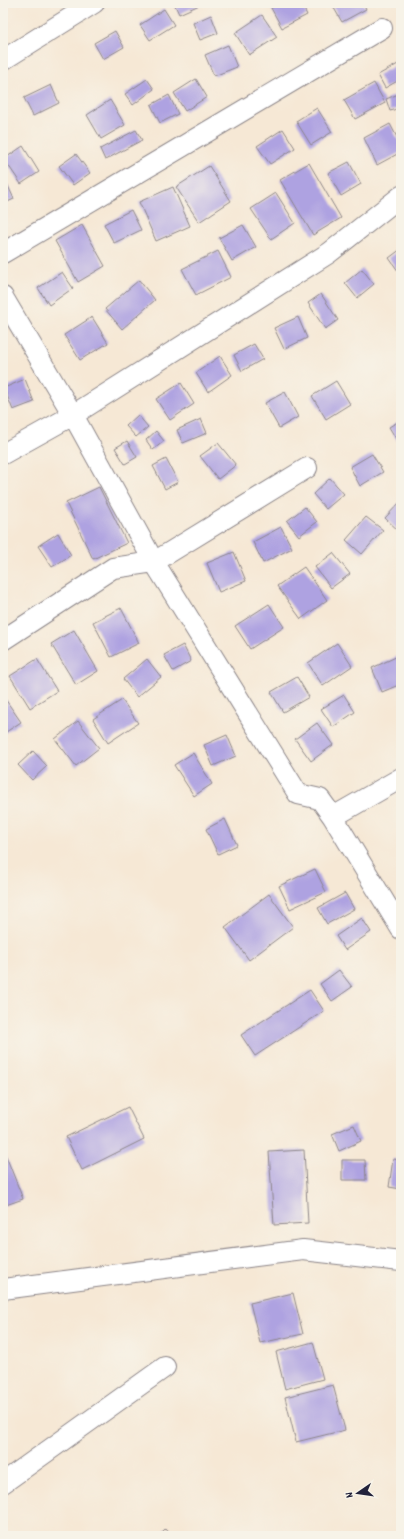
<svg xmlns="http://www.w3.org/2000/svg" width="404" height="1539" viewBox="0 0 404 1539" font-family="Dekko,sans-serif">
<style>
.building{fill:#aea2e1}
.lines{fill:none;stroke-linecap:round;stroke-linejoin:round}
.street-casing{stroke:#8c8588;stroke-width:22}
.street{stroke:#fff;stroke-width:20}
</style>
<rect width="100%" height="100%" fill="#f7f3e8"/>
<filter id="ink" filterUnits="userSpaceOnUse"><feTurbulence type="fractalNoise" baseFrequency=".025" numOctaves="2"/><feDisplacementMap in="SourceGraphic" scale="8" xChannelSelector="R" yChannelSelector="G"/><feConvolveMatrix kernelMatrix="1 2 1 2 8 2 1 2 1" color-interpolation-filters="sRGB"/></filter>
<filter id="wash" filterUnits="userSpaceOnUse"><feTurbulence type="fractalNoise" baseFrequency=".012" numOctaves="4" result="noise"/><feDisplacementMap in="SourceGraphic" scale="16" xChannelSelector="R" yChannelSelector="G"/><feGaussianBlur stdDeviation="0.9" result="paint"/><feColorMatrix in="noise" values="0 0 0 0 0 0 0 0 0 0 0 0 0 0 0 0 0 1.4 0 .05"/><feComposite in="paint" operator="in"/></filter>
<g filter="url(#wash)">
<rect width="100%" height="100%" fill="#f6e8d5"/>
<g id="blocks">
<path class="building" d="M 174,3 L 204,3 L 179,14 Z
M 280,3 L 301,3 L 307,15 L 282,28 L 271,8 Z
M 331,3 L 363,3 L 366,9 L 342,22 Z
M 164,9 L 174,25 L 150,40 L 140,25 Z
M 211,15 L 218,33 L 200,40 L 193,23 Z
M 262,15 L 277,37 L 249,55 L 235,33 Z
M 115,31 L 124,47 L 103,59 L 94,43 Z
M 228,45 L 237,67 L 214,76 L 205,55 Z
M 398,64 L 401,69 L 401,79 L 385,88 L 378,75 Z
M 147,79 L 154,89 L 133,105 L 125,94 Z
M 196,79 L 207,97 L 185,111 L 174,93 Z
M 374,83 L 385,103 L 355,119 L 344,100 Z
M 51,85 L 59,103 L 33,116 L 24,98 Z
M 401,93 L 401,108 L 390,111 L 386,99 Z
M 169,95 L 178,114 L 160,123 L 151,105 Z
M 110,100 L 125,125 L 101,139 L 87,115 Z
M 317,108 L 332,132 L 311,145 L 296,121 Z
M 390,124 L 401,145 L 401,152 L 377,165 L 364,138 Z
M 283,129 L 295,148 L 270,164 L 257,146 Z
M 136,130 L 142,140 L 105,160 L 100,149 Z
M 23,146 L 39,172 L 21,184 L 4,159 Z
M 76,154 L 90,173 L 73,185 L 59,166 Z
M 349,162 L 361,184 L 341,196 L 328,173 Z
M 309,163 L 341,218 L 313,235 L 280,180 Z
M 209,166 L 231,201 L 199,222 L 176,187 Z
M 4,177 L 14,199 L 3,204 L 3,178 Z
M 173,187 L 190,226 L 156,241 L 139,202 Z
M 276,193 L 295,223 L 271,239 L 251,209 Z
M 131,210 L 141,230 L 114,243 L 104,224 Z
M 82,225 L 105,266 L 78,282 L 55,241 Z
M 243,225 L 256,247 L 232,261 L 219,238 Z
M 401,249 L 401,275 L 389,258 Z
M 218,251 L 231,277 L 196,295 L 182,269 Z
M 362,269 L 374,284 L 357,298 L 345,283 Z
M 62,272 L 73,288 L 49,305 L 38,288 Z
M 139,280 L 155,300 L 122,329 L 105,309 Z
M 321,294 L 338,320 L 325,329 L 308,303 Z
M 92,317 L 108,343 L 80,360 L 64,335 Z
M 298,317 L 307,338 L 284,349 L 274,328 Z
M 254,344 L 263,359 L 242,371 L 234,355 Z
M 220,356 L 232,375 L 208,392 L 196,373 Z
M 25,379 L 34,402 L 13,410 L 4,388 Z
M 336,381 L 350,404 L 326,419 L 312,396 Z
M 181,383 L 194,404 L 170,420 L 156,399 Z
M 285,392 L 298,417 L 279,428 L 265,403 Z
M 138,415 L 148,427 L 136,437 L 126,426 Z
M 201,419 L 207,433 L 183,443 L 177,430 Z
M 401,420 L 401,447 L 389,427 Z
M 156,431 L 164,441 L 153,450 L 146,440 Z
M 127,441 L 137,457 L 125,464 L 115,448 Z
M 218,443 L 236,465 L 218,479 L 200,456 Z
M 372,454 L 383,472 L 360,486 L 350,467 Z
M 166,459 L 178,482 L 165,489 L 153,466 Z
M 330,478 L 344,494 L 326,509 L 313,494 Z
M 99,487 L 127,543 L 93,559 L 66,503 Z
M 401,501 L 401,533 L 385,518 Z
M 305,507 L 317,522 L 299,536 L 287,521 Z
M 366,517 L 383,530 L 362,554 L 346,540 Z
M 281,527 L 292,548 L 263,563 L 253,542 Z
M 58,533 L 71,555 L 52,567 L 38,546 Z
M 234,552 L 246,581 L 219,592 L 207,563 Z
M 333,553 L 350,574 L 331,588 L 315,567 Z
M 304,567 L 327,600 L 301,619 L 277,586 Z
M 269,604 L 284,627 L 250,649 L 235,626 Z
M 121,608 L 139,643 L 111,657 L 93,622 Z
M 74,630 L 98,671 L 76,685 L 51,644 Z
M 337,643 L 352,666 L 323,686 L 308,663 Z
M 183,645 L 191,661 L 173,671 L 164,655 Z
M 398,656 L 401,664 L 401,684 L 382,692 L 372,668 Z
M 37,659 L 57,691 L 30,708 L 10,676 Z
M 147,659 L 161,677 L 137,697 L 123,679 Z
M 297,677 L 309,697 L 283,712 L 271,692 Z
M 344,695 L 355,712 L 333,727 L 321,709 Z
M 3,696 L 21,722 L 3,734 Z
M 122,700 L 138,723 L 108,743 L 93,719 Z
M 78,721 L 99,748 L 76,766 L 55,739 Z
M 317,723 L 333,745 L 311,761 L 295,739 Z
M 227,735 L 236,756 L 213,766 L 204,745 Z
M 33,751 L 47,766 L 32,780 L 18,765 Z
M 193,753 L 212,784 L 194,796 L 174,765 Z
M 225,819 L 237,845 L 218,854 L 206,829 Z
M 315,869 L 326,892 L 290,909 L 279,886 Z
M 345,893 L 354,909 L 327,924 L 318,908 Z
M 269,894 L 293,927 L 249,960 L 225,927 Z
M 362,918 L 371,932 L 345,950 L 336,936 Z
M 339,970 L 352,987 L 332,1001 L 320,984 Z
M 310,990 L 324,1011 L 255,1056 L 241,1035 Z
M 128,1107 L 144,1139 L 82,1170 L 66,1137 Z
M 354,1125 L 361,1141 L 339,1151 L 332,1134 Z
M 304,1150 L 308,1223 L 274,1225 L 269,1152 Z
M 6,1156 L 23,1199 L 3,1206 L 3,1157 Z
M 393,1159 L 401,1160 L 401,1189 L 389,1187 Z
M 342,1160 L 365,1160 L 366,1180 L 342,1180 Z
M 293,1293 L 303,1334 L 260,1343 L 250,1303 Z
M 313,1342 L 323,1379 L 285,1389 L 276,1352 Z
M 333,1385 L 345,1430 L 296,1442 L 285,1397 Z
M 166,1529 L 172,1536 L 159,1536 Z"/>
</g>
</g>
<g filter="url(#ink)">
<use href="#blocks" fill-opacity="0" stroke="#8c8588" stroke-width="1"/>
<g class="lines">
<g class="street-casing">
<path id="street" d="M 3,60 L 94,3
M 3,253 L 382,28
M 3,297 L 73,415 L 154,562 L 298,794 L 320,799 L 333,817 L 401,929
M 3,454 L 73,415 L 329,253 L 401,196
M 3,640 L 113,568 L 154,562 L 307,468
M 333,817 L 401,778
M 3,1289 L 303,1250 L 401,1261
M 3,1483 L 165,1367"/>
</g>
<use href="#street" class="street"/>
</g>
</g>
<rect width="404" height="1539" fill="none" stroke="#f7f3e8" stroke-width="16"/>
<g transform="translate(358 1493) rotate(257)" stroke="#f7f3e8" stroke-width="3" paint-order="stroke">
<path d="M0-3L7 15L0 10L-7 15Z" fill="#22223b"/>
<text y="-6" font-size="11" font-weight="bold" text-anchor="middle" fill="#22223b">N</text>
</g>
</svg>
